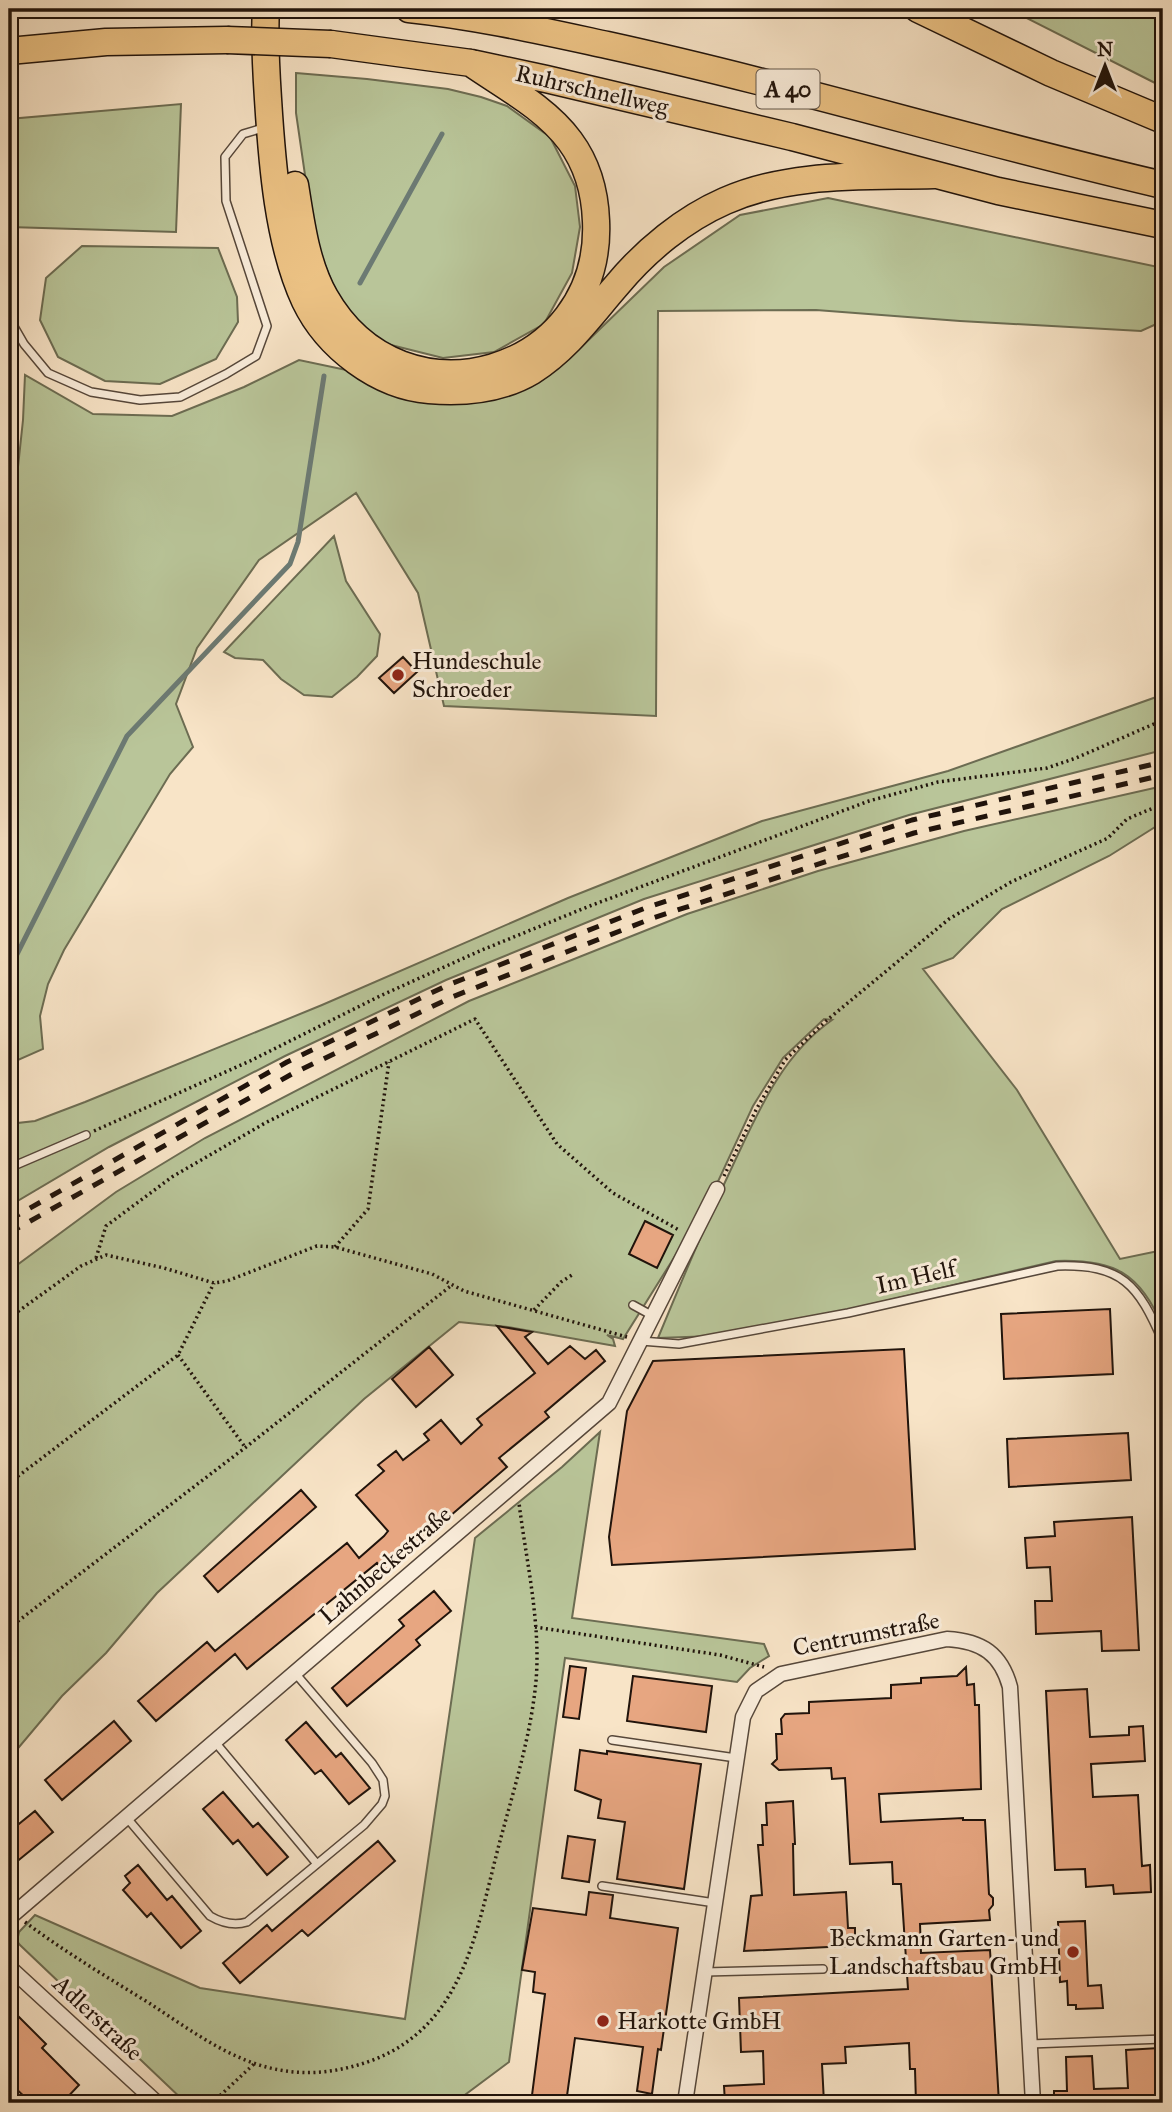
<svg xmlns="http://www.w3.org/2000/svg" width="1172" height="2112" viewBox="0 0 1172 2112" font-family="'IM FELL Great Primer',serif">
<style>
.green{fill:#b9c599;stroke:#6c6c52;stroke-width:2}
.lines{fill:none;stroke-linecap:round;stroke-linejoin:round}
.stream{stroke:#6c7a73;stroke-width:5}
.building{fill:#e7a681;stroke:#20130b;stroke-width:2}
.lane-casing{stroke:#56473a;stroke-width:10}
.street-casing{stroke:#56473a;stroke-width:17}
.highway-casing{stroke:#20130b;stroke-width:29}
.path{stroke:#20130b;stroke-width:3.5;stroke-dasharray:2 3.5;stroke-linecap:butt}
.lane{stroke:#faeddb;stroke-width:7}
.street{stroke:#faeddb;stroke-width:14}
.highway{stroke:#ecc284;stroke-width:26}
.rail{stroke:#20130b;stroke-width:5;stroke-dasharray:12 12;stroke-linecap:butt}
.highway-bridge-casing{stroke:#20130b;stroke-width:29;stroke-linecap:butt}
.highway-bridge{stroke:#ecc284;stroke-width:26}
.poi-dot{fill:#8f2418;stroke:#faeddb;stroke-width:2.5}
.labels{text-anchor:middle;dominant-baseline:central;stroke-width:6;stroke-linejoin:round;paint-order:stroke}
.shield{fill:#faeddb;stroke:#615449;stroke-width:2}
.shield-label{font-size:23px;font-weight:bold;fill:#20130b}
.street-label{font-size:24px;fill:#20130b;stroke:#faeddb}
.poi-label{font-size:24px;fill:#20130b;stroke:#faeddb;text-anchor:start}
</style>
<rect width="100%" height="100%" fill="#f8e4c7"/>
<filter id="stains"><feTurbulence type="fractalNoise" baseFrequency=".00286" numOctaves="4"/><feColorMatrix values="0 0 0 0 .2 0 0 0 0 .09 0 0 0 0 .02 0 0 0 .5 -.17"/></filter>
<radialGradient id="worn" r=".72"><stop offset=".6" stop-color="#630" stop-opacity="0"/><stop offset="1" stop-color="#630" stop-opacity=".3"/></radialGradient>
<path class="green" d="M 1009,9 L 1097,9 L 1120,17 L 1125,9 L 1163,9 L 1163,87 Z
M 296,73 L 367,79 L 448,89 L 481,97 L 507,106 L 550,137 L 575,186 L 580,227 L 572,273 L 544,324 L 494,352 L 443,358 L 387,344 L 359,325 L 337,295 L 314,237 L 296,113 Z
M 181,104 L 176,232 L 9,227 L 9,119 Z
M 828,198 L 1163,268 L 1163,321 L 1141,331 L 960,321 L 816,310 L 658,311 L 656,716 L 444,706 L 418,593 L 356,493 L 259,560 L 197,648 L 176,704 L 193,747 L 170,774 L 64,950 L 48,984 L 40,1016 L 43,1049 L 9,1064 L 9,960 L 18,943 L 9,939 L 9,551 L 23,420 L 25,375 L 93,414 L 172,416 L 244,387 L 299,360 L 351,371 L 549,375 L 570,358 L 664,267 L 740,215 Z
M 82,246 L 218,248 L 237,297 L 238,322 L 216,359 L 160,384 L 105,381 L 58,357 L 40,320 L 46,278 Z
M 334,536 L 346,581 L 380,634 L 377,656 L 357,677 L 332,697 L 304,695 L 281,679 L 263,660 L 235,658 L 224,652 Z
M 1162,695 L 1163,750 L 909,815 L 644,899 L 446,980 L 285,1056 L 109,1147 L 9,1206 L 9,1124 L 35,1121 L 85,1102 L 322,1005 L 568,898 L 762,821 L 948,771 Z
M 1163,786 L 1163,822 L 1109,856 L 1002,909 L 953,958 L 923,969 L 1017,1090 L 1120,1259 L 1163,1250 L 1163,1328 C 1141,1273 1114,1259 1056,1261 L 851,1309 L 714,1336 L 658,1338 C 682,1280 706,1222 733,1165 C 758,1112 782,1055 832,1020 L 824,1019 L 783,1058 L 753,1106 L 715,1188 L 687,1237 L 623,1339 L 607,1335 L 613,1339 L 615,1346 L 508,1327 L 459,1322 L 364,1399 L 157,1593 L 106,1653 L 62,1696 L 9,1759 L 9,1271 L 116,1192 L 205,1138 L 469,1001 L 687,914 L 818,871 L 964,831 Z
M 600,1432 L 572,1618 L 764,1644 L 769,1656 L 750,1668 L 737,1682 L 565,1658 L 509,2062 L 454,2103 L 186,2103 L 20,1945 L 17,1941 L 19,1932 L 35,1915 L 200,1988 L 405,2019 L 475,1538 L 562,1467 Z"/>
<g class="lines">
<path class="stream" d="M 360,283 L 442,134
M 9,970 L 127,736 L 290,564 L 298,542 L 324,376"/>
</g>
<path class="building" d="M 403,657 L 417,672 L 394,693 L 379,678 Z
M 645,1221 L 673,1235 L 657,1268 L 629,1254 Z
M 1110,1309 L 1113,1374 L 1004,1379 L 1001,1314 Z
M 497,1326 L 532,1332 L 525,1337 L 548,1364 L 570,1346 L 585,1359 L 596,1350 L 605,1361 L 545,1412 L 549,1417 L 499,1458 L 507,1467 L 385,1572 L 377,1563 L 247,1669 L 235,1654 L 156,1721 L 138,1701 L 207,1642 L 215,1651 L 347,1543 L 359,1558 L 384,1536 L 388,1531 L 356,1495 L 384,1471 L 378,1465 L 396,1451 L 403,1460 L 429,1440 L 424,1434 L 441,1420 L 461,1444 L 482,1425 L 477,1419 L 535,1373 Z
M 429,1347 L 453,1375 L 416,1407 L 392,1379 Z
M 904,1349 L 915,1549 L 612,1565 L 609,1537 L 627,1411 L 653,1361 Z
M 1128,1433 L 1131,1480 L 1009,1487 L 1007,1439 Z
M 301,1490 L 316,1507 L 218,1592 L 204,1576 Z
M 1132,1517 L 1139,1650 L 1102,1651 L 1101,1631 L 1036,1634 L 1035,1601 L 1052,1601 L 1050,1567 L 1027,1568 L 1025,1538 L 1055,1536 L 1054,1522 Z
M 434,1591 L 451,1611 L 416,1640 L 420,1645 L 347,1706 L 332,1688 L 404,1626 L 399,1620 Z
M 570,1666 L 586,1668 L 579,1719 L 563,1717 Z
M 966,1667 L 967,1685 L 974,1684 L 975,1705 L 979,1705 L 981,1789 L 879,1794 L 881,1822 L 963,1818 L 963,1820 L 985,1820 L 989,1894 L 993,1898 L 993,1905 L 989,1910 L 990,1920 L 920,1924 L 921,1953 L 990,1950 L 999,2103 L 916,2103 L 915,2069 L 910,2069 L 909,2043 L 845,2047 L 846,2063 L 822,2064 L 824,2103 L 725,2103 L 724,2086 L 764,2084 L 763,2051 L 741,2052 L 739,1998 L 908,1989 L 901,1884 L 893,1884 L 892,1862 L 850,1864 L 845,1778 L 832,1779 L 831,1768 L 779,1770 L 772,1764 L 777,1759 L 776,1734 L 782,1734 L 781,1719 L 785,1714 L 809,1713 L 809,1702 L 891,1698 L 891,1685 L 921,1683 L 921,1678 L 957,1676 Z
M 633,1676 L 712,1686 L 706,1732 L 627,1721 Z
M 1087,1689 L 1090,1737 L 1129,1735 L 1129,1727 L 1143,1726 L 1145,1761 L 1091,1764 L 1093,1797 L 1138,1795 L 1142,1866 L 1150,1865 L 1151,1892 L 1114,1894 L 1113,1885 L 1086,1887 L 1085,1869 L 1055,1870 L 1046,1691 Z
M 114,1721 L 131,1741 L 62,1800 L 45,1780 Z
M 306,1722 L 336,1757 L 341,1753 L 370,1788 L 349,1804 L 321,1770 L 315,1774 L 286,1740 Z
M 580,1750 L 607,1754 L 607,1751 L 701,1764 L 684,1889 L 617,1879 L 625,1822 L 598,1818 L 601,1800 L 575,1790 Z
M 223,1792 L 253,1827 L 258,1823 L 288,1857 L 267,1875 L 238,1840 L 233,1844 L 203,1809 Z
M 793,1801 L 795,1844 L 793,1844 L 794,1895 L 846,1892 L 848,1928 L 855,1928 L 855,1941 L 848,1942 L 848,1946 L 744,1951 L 751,1896 L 762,1895 L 758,1845 L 763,1845 L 762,1825 L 767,1825 L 766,1803 Z
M 35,1811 L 53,1832 L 9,1868 L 9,1832 Z
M 568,1836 L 595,1840 L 589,1882 L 562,1878 Z
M 378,1841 L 395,1861 L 308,1936 L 302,1930 L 240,1983 L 223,1963 L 267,1925 L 272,1931 Z
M 138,1865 L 167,1900 L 172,1896 L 201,1931 L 181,1948 L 151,1913 L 147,1917 L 123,1890 L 130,1883 L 125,1876 Z
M 589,1892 L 613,1895 L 610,1918 L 678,1928 L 661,2050 L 658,2049 L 652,2094 L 637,2091 L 643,2047 L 575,2038 L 566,2103 L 531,2103 L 545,1994 L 533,1992 L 535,1972 L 522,1970 L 533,1908 L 586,1915 Z
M 1085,1921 L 1088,1986 L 1101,1985 L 1103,2008 L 1076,2009 L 1076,2005 L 1068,2005 L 1067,1981 L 1060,1982 L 1058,1922 Z
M 9,2007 L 46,2044 L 42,2048 L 79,2085 L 62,2103 L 31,2103 L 9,2082 Z
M 1159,2048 L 1161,2103 L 1054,2103 L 1054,2091 L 1067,2091 L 1066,2057 L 1092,2056 L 1094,2089 L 1128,2088 L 1126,2050 Z"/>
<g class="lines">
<g class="lane-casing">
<path id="lane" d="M 9,318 L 24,344 L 48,373 L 91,392 L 140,400 L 180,397 L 226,374 L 256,356 L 267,326 L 226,201 L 225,157 L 243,134 L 263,128
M 9,1168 L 86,1135
M 633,1305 L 653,1316
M 641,1341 L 679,1344 L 848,1313 L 1057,1266 C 1122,1264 1138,1284 1163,1342
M 612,1740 L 736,1758
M 215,1742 L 317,1864
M 127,1818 L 210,1916 C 222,1923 234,1926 247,1922 L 364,1825 L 382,1804 L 385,1796 L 383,1780 L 372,1763 L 295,1673
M 602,1886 L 715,1903
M 705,1972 L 823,1969
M 1030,2044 L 1163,2039"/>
</g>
<g class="street-casing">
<path id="street" d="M 9,1918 L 609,1403 L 717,1189
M 9,1967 L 157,2103
M 685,2103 L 743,1717 L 756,1691 L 781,1674 L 947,1639 C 982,1641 1001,1654 1010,1687 L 1033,2103"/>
</g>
<g class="highway-casing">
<path id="highway" d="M 266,9 C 264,39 266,69 268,99 C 272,163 278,243 305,301 C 327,347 378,386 429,390 C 464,393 502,389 532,371 C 568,348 590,316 617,285 C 646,250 684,219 725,201 C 790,172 865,177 934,175
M 409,9 C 476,16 542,31 607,45 C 794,86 977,142 1163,185
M 918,9 L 1051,73 L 1163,120
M 331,44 L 471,63 L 546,79 L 792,137 L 998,191 L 1163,225
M 9,51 L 106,42 L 227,40
M 295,185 C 301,222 306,264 325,297 C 403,434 603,373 596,221 C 595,193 587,164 570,141 C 546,108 504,86 471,63"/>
</g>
<path class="path" d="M 94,1131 L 250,1061 L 382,995 L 482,950 L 587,907 L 869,801 L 938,782 L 1047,768 L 1076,758 L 1163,720
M 724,1176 L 757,1108 L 785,1060 L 826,1021 L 949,919 L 1011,882 L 1108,838 L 1127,819 L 1163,804
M 335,1247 L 368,1209 L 389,1062
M 96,1258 L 106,1226 L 172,1177 L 265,1123 L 475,1019 L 557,1144 L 613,1193 L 679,1230
M 534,1310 L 561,1282 L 572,1275
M 9,1318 L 81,1266 L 106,1255 L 164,1268 L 214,1283 L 227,1281 L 317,1246 L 335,1247 L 432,1274 L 464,1291 L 627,1337
M 178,1355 L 245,1447
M 9,1483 L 178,1355 L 214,1283
M 535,1627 L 720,1655 L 764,1667
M 9,1628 L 246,1447 L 452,1285
M 25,1922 C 65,1952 107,1977 149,2003 C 189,2029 232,2062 280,2070 C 312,2076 343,2071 373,2060 C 466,2024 477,1926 500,1841 C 514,1789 531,1735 536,1681 C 541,1623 526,1560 519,1503
M 212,2103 L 254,2064"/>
<use href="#lane" class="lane"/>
<use href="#street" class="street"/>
<use href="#highway" class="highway"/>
<path class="rail" d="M 9,1220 L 287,1062 L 448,985 L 648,907 L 912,820 L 1163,762
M 9,1233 L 292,1074 L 452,997 L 653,918 L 914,833 L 1163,775"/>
<g class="highway-bridge-casing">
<path id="highway-bridge" d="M 227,40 L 331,44"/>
</g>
<use href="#highway-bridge" class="highway-bridge"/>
</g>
<g class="poi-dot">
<circle cx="398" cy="675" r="7"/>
<circle cx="1073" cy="1952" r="7"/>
<circle cx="603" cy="2021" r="7"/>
</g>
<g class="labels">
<rect class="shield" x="756.5" y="69.5" width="63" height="39" rx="5"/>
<g class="shield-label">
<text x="788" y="89">A 40</text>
</g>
<g class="street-label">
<text transform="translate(592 90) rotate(13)">Ruhrschnellweg</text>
<text transform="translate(916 1277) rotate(-13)">Im Helf</text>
<text transform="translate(385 1565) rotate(-41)">Lahnbeckestraße</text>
<text transform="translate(866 1634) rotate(-11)">Centrumstraße</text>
<text transform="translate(98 2018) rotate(43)">Adlerstraße</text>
</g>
<g class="poi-label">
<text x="412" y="661">Hundeschule<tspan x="412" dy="28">Schroeder</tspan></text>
<text x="1059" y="1938" text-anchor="end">Beckmann Garten- und<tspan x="1059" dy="28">Landschaftsbau GmbH</tspan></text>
<text x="617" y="2021">Harkotte GmbH</text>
</g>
</g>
<rect width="1172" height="2112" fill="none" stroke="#f8e4c7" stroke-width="35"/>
<rect x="10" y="10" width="1151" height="2091" fill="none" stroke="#20130b" stroke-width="3.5"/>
<rect x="18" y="18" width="1137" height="2077" fill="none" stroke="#20130b" stroke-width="2"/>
<g transform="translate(1105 66)" stroke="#faeddb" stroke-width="5" paint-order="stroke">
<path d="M0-5L12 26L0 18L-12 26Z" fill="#20130b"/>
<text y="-10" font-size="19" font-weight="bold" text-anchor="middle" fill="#20130b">N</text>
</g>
<rect width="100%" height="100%" filter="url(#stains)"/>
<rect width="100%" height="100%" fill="url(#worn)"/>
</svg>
